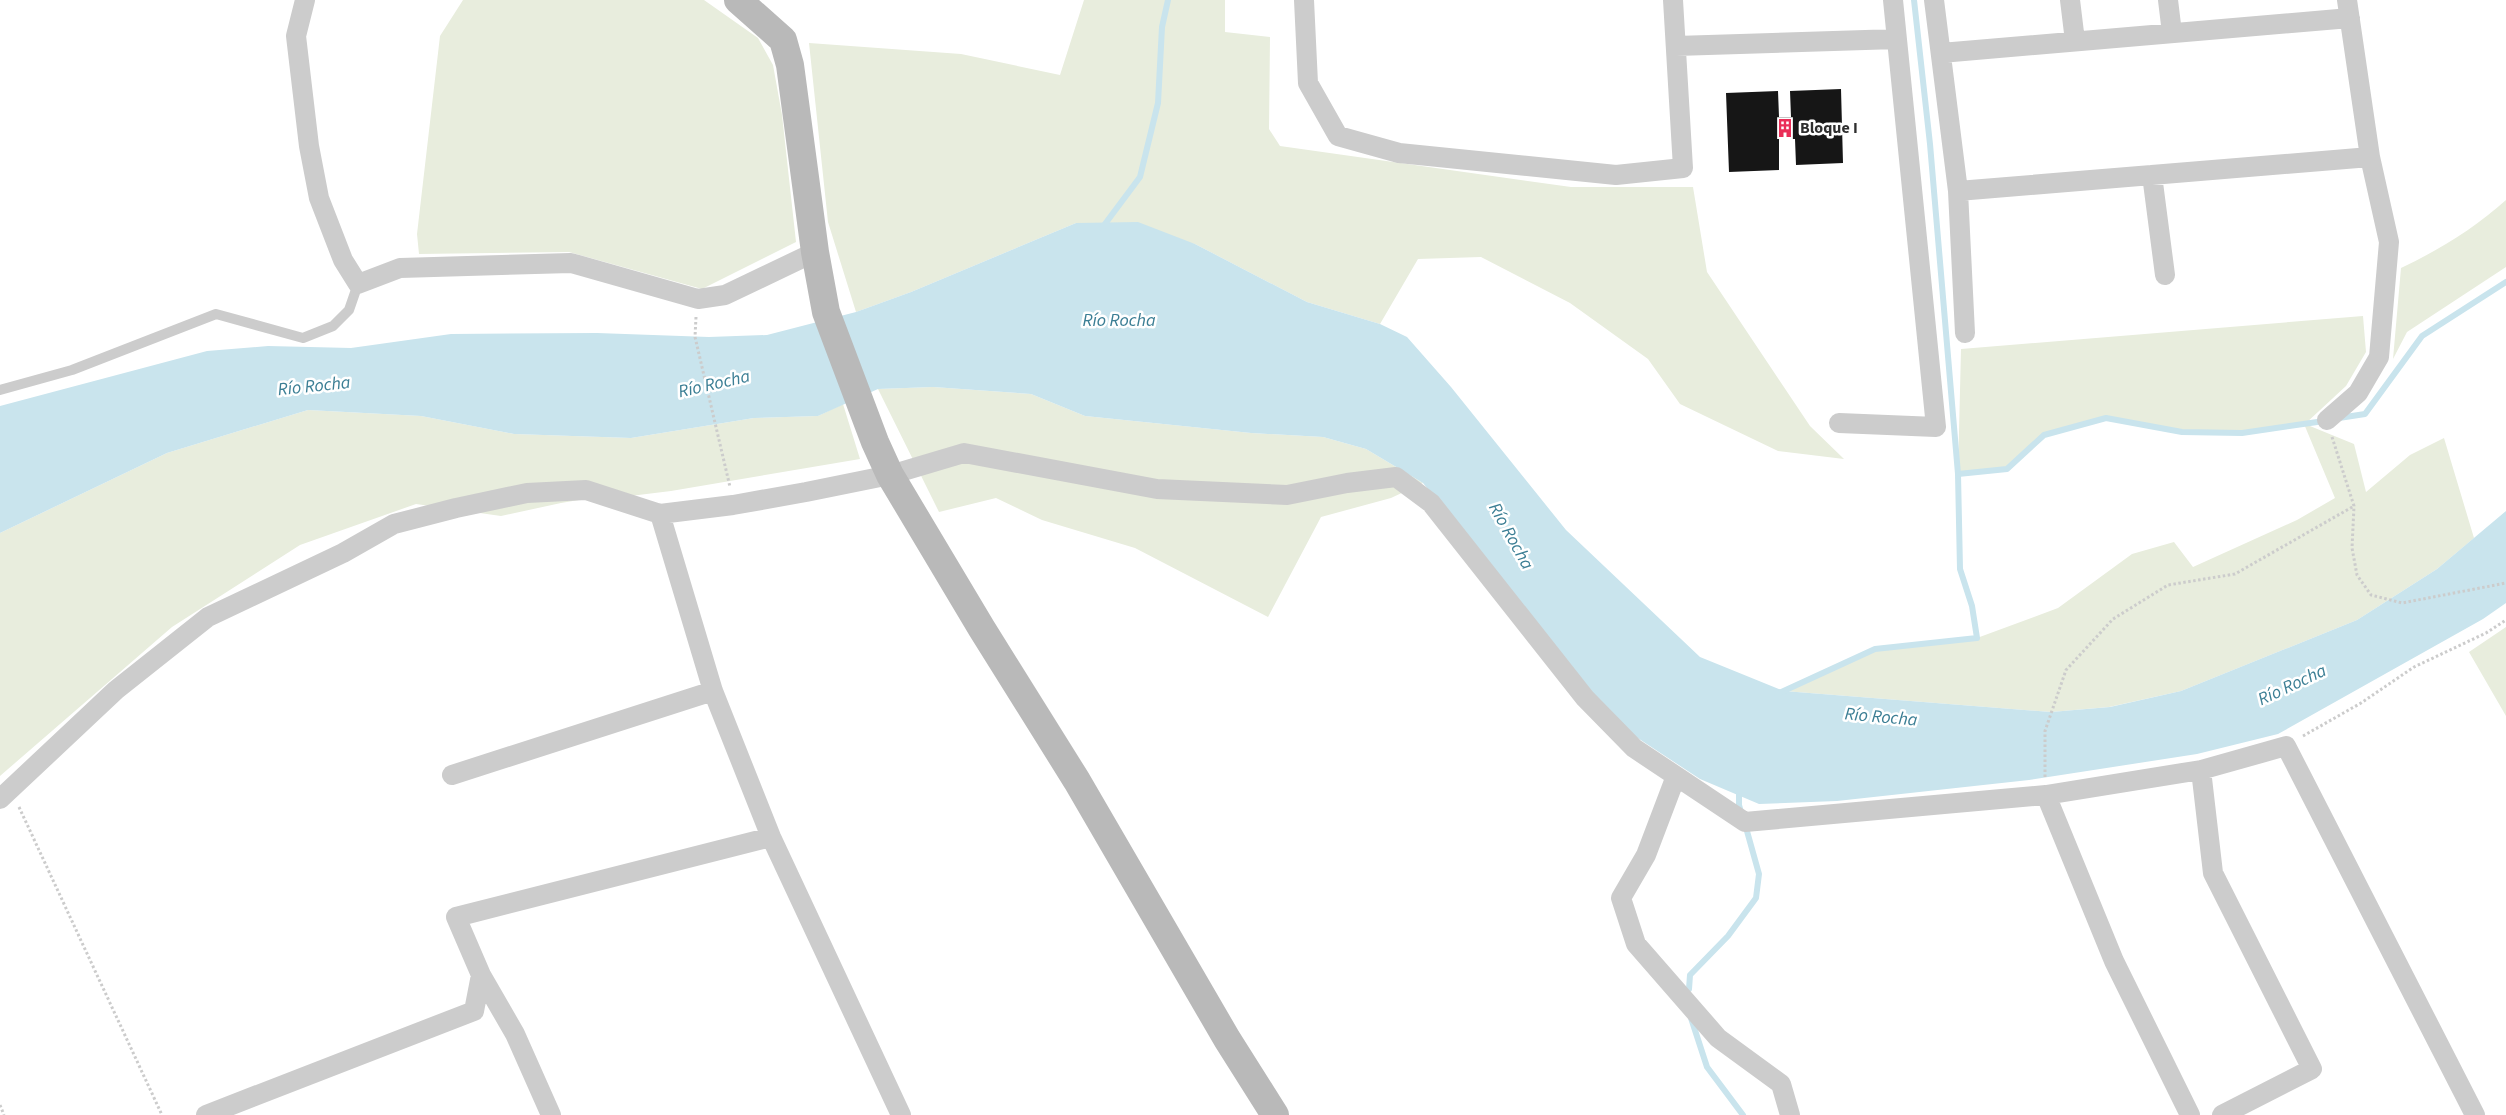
<svg xmlns="http://www.w3.org/2000/svg" width="2506" height="1115" viewBox="0 0 2506 1115" font-family="'Source Sans 3',sans-serif">
<style>
.green{fill:#e8eddd}
.water{fill:#c9e4ed}
.lines{fill:none;stroke-linecap:round;stroke-linejoin:round}
.stream{stroke:#c9e4ed;stroke-width:6}
.building{fill:#161616}
.path{stroke:#ccc;stroke-width:3;stroke-dasharray:2.5 2.5;stroke-linecap:butt}
.lane{stroke:#ccc;stroke-width:10}
.street{stroke:#ccc;stroke-width:20}
.secondary{stroke:#b9b9b9;stroke-width:28}
.labels{text-anchor:middle;dominant-baseline:central;stroke-width:5;stroke-linejoin:round;paint-order:stroke}
.poi-label{font-size:16px;font-weight:bold;fill:#2f2f2f;stroke:#fff;text-anchor:start}
.water-label{font-size:18px;font-style:italic;fill:#3b7e94;stroke:#fff}
</style>
<rect width="100%" height="100%" fill="#fff"/>
<path class="green" d="M 463,0 L 704,0 L 758,38 L 773,65 L 782,115 L 796,242 L 702,289 L 569,252 L 419,254 L 417,234 L 440,36 Z
M 1084,0 L 1225,0 L 1225,32 L 1270,37 L 1269,129 L 1280,146 L 1571,187 L 1693,187 L 1707,272 L 1810,426 L 1844,459 L 1778,451 L 1680,404 L 1648,359 L 1570,303 L 1481,257 L 1418,259 L 1380,324 L 1307,302 L 1195,244 L 1076,223 L 911,292 L 856,312 L 828,222 L 809,43 L 961,54 L 1060,75 Z
M 2506,200 L 2506,267 L 2407,332 L 2393,359 L 2401,268 C 2439,250 2475,228 2506,200 Z
M 2363,316 L 2366,352 L 2346,386 L 2305,424 L 2354,444 L 2366,492 L 2410,455 L 2444,438 L 2474,538 L 2437,569 L 2357,620 L 2181,691 L 2109,707 L 2051,712 L 1784,691 L 1875,649 L 1977,638 L 2058,608 L 2132,554 L 2174,542 L 2193,567 L 2297,520 L 2335,498 L 2304,424 L 2242,433 L 2182,432 L 2106,418 L 2044,435 L 2007,469 L 1958,474 L 1961,349 Z
M 933,387 L 1031,394 L 1085,416 L 1251,433 L 1323,437 L 1366,449 L 1423,483 L 1391,498 L 1321,517 L 1268,617 L 1135,548 L 1042,520 L 996,498 L 939,512 L 878,389 Z
M 843,404 L 860,459 L 671,491 L 622,497 L 602,496 L 561,503 L 501,516 L 416,504 L 300,545 L 172,627 L 0,776 L 0,533 L 167,453 L 308,410 L 421,416 L 514,434 L 631,438 L 754,418 L 818,416 Z
M 2506,627 L 2506,716 L 2469,652 Z"/>
<path class="water" d="M 1138,222 L 1195,244 L 1307,302 L 1380,324 L 1407,337 L 1451,387 L 1566,530 L 1700,657 L 1784,691 L 2051,712 L 2110,707 L 2181,691 L 2357,620 L 2437,569 L 2506,511 L 2506,603 L 2483,619 L 2278,734 L 2197,754 L 2029,780 L 1837,801 L 1759,804 L 1700,779 L 1624,729 L 1597,699 L 1423,483 L 1366,449 L 1323,437 L 1251,433 L 1085,416 L 1031,394 L 933,387 L 878,389 L 818,416 L 754,418 L 631,438 L 514,434 L 421,416 L 308,410 L 167,453 L 0,533 L 0,406 L 207,351 L 268,346 L 351,348 L 451,334 L 597,333 L 709,337 L 767,335 L 856,312 L 911,292 L 1076,223 Z"/>
<g class="lines">
<path class="stream" d="M 1102,228 L 1140,177 L 1158,103 L 1162,27 L 1168,0
M 2339,418 L 2365,414 L 2422,336 L 2506,282
M 1958,474 L 2007,469 L 2044,435 L 2106,418 L 2182,432 L 2242,433 L 2324,421
M 1777,694 L 1875,649 L 1977,638 L 1972,606 L 1960,569 L 1958,474 L 1930,144 L 1914,0
M 1739,788 L 1739,805 L 1741,812
M 1689,989 L 1690,975 L 1728,936 L 1756,898 L 1759,874 L 1745,824
M 1691,1018 L 1707,1067 L 1743,1115"/>
</g>
<path class="building" d="M 1841,89 L 1843,163 L 1796,165 L 1795,139 L 1779,139 L 1779,170 L 1729,172 L 1726,93 L 1778,91 L 1779,117 L 1791,117 L 1790,91 Z"/>
<g class="lines">
<path class="path" d="M 696,317 L 695,337 L 730,487
M 2332,437 L 2354,506 L 2352,548 L 2357,575 L 2371,595 L 2402,603 L 2506,583
M 2303,736 L 2361,703 L 2414,667 L 2486,633 L 2506,620
M 2045,777 L 2045,731 L 2066,670 L 2113,619 L 2168,585 L 2235,574 L 2354,506
M 19,807 L 162,1115
M 0,1105 L 4,1115"/>
<path class="lane" d="M 0,390 L 72,370 L 216,314 L 303,338 L 333,326 L 349,310 L 358,284"/>
<path class="street" d="M 305,0 L 296,36 L 309,146 L 319,198 L 343,260 L 358,284 L 400,268 L 571,263 L 698,299 L 725,295 L 815,252
M 1304,0 L 1308,83 L 1338,136 L 1399,153 L 1616,175 L 1683,168 L 1673,0
M 1934,0 L 1958,191 L 1965,333
M 2070,0 L 2075,41
M 2168,0 L 2172,33
M 1676,46 L 1897,39
M 1941,53 L 2350,18
M 2152,175 L 2165,275
M 1958,191 L 2370,157
M 2327,420 L 2358,393 L 2379,357 L 2389,242 L 2370,157 L 2347,0
M 1839,423 L 1936,427 L 1893,0
M 660,514 L 713,691 L 771,837 L 901,1115
M 2201,770 L 2213,873 L 2312,1069 L 2222,1115
M 452,775 L 713,691
M 1676,776 L 1646,855 L 1621,898 L 1636,944 L 1718,1038 L 1781,1084 L 1790,1115
M 2046,795 L 2114,961 L 2190,1115
M 0,799 L 116,690 L 208,617 L 343,553 L 394,524 L 456,508 L 527,493 L 586,490 L 660,514 L 733,505 L 806,492 L 890,475 L 964,453 L 1157,489 L 1287,495 L 1347,483 L 1396,477 L 1431,503 L 1585,698 L 1634,748 L 1745,822 L 2046,795 L 2201,770 L 2286,746 L 2475,1115
M 206,1115 L 474,1011 L 481,975
M 551,1115 L 515,1034 L 481,975 L 456,917 L 771,837"/>
<path class="secondary" d="M 738,0 L 783,40 L 790,65 L 815,252 L 826,312 L 875,442 L 890,475 L 982,629 L 1077,781 L 1227,1039 L 1275,1115"/>
</g>
<defs>
<g id="building-bare" transform="scale(1.5)"><path d="M-4-6H4V6H1V3H-1V6H-4ZM-2.5-4.3h1.7v1.8h-1.7ZM.8-4.3h1.7v1.8H.8ZM-2.5-1h1.7V.8h-1.7ZM.8-1h1.7V.8H.8Z" fill="#ea2e57" stroke="#fff" stroke-width="2.5" paint-order="stroke"/></g>
</defs>
<g fill-rule="evenodd">
<use href="#building-bare" x="1785" y="128"/>
</g>
<g class="labels">
<g class="poi-label">
<text x="1800" y="128">Bloque I</text>
</g>
<g class="water-label">
<text x="1119" y="320">Río Rocha</text>
<text transform="translate(714 384) rotate(-13)">Río Rocha</text>
<text transform="translate(314 386) rotate(-6)">Río Rocha</text>
<text transform="translate(1511 536) rotate(61)">Río Rocha</text>
<text transform="translate(2292 685) rotate(-25)">Río Rocha</text>
<text transform="translate(1881 717) rotate(5)">Río Rocha</text>
</g>
</g>
</svg>
